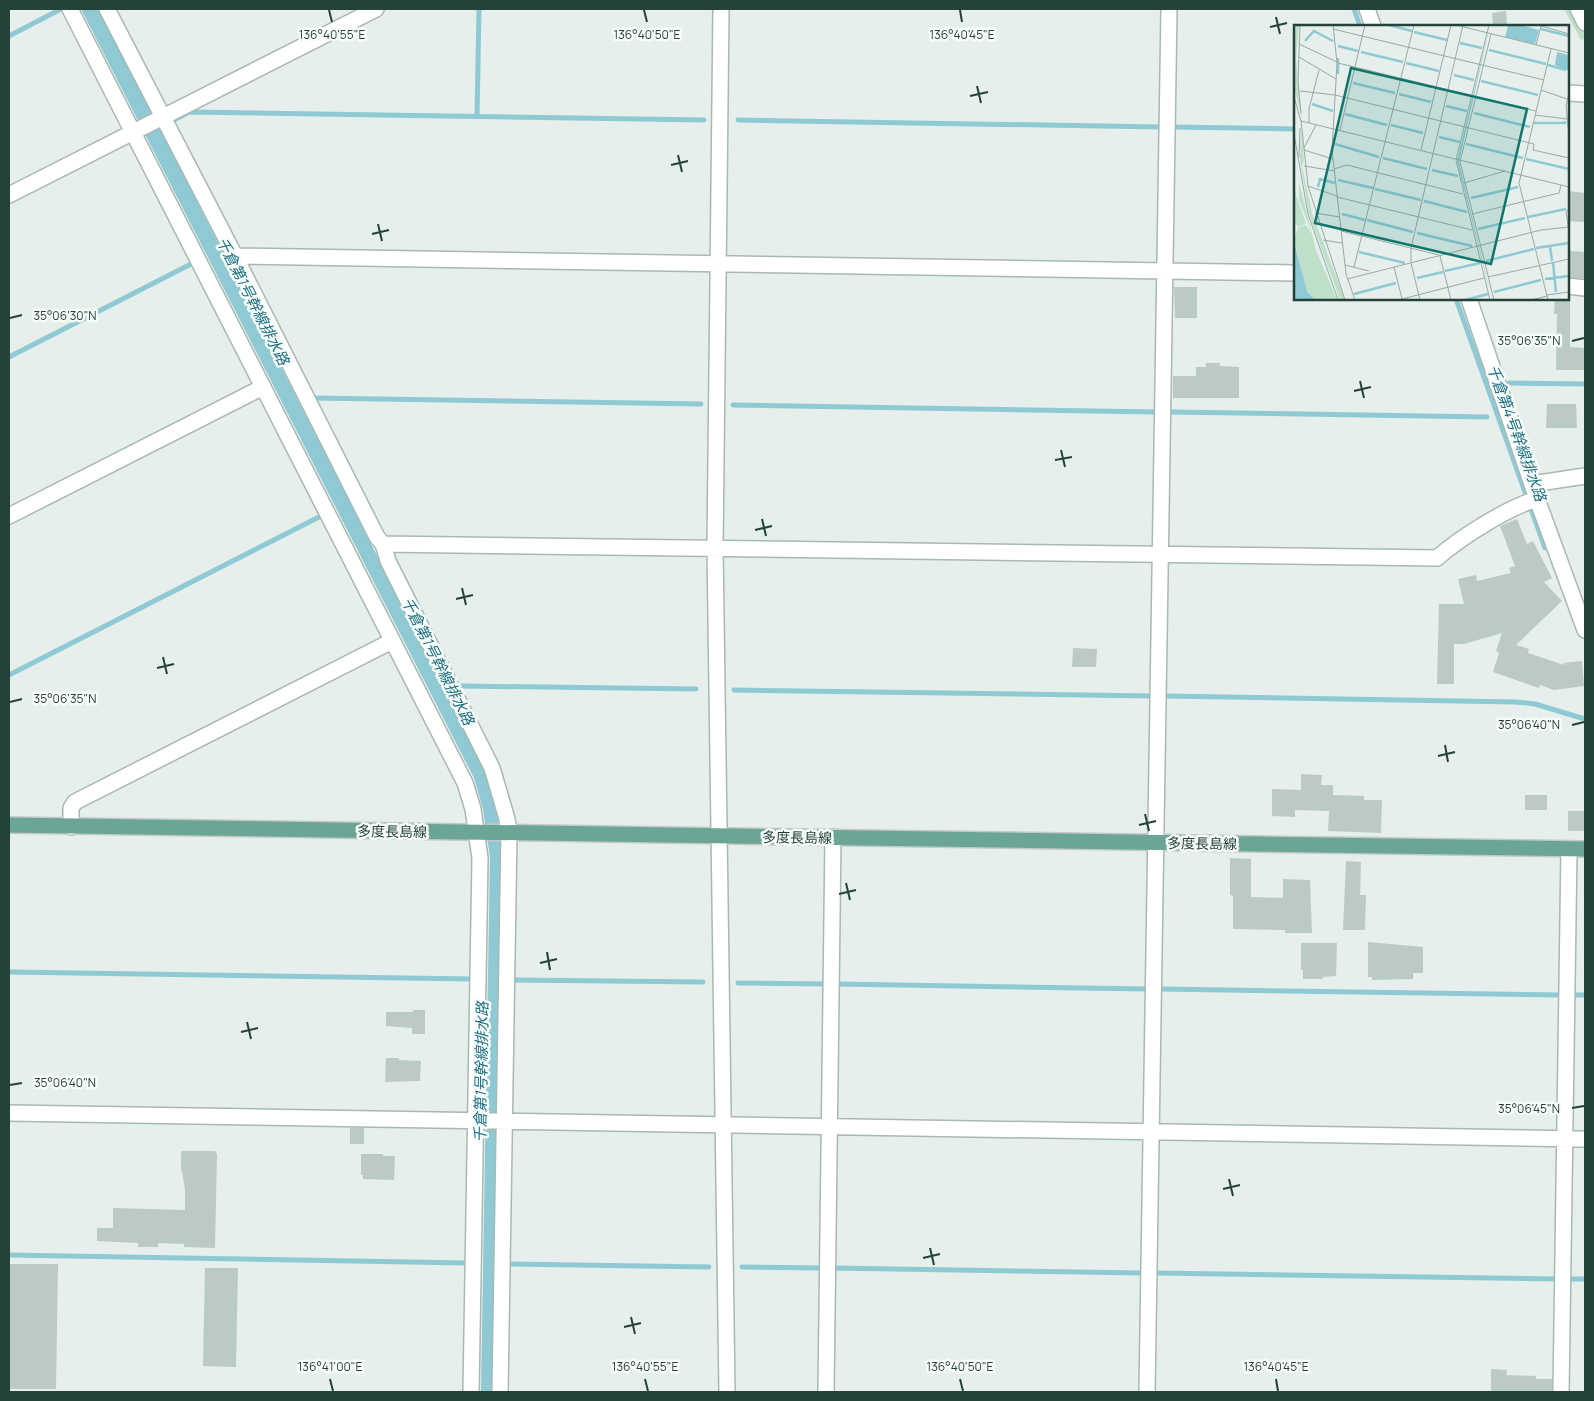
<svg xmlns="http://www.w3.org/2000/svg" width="1594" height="1401" viewBox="0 0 1594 1401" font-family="Manrope,'Noto Sans JP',sans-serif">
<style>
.green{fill:#bfe0c8}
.water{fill:#8ec9d4}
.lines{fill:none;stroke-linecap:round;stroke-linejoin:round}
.stream{stroke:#8ec9d4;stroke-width:5}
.building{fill:#bbcac4}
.minor-casing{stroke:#a8b8b2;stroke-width:18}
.major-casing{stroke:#c2cac8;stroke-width:18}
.minor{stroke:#fff;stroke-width:15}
.major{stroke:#6aa596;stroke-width:15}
.ticks{fill:none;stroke:#24423a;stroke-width:2}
.labels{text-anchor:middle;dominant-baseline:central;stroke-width:5;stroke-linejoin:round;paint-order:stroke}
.street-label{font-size:14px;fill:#24423a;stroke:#f7fbf9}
.water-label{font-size:15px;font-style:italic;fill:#1c6f80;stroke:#f7fbf9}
.inset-river{fill:none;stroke:#8ec9d4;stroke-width:2.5}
.inset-road{fill:none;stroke:#98aaa4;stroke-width:1}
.view{fill:#0f766e;fill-opacity:0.15;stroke:#0f766e;stroke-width:2.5}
.inset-edge{fill:none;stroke:#24423a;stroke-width:2.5}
.ticks-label{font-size:12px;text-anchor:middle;fill:#24423a;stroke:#f7fbf9;stroke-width:5;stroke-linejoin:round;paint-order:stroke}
</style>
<rect width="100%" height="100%" fill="#e6efeb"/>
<path class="green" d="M 1564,9 L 1573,9 L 1585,30 L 1585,38 L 1581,40 Z"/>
<path class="water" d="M 81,9 L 99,9 L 482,762 C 493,793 500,823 503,856 L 494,1392 L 481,1392 L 490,857 L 483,809 L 474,778 Z"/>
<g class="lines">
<path class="stream" d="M 1354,9 L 1360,26
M 9,36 L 61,9
M 477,116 L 479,9
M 738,120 L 1159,127
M 172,121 L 189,112 L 704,120
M 1174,127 L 1295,129
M 1456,299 L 1545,548
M 9,357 L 191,264
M 1509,383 L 1585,384
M 312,398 L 701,404
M 733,405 L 1156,412
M 1170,412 L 1487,417
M 9,675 L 319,517
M 461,686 L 696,689
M 734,690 L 1152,696
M 1164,696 L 1516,702 L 1535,704 L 1585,719
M 9,972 L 472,979
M 513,980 L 703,982
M 738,983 L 827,984
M 837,984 L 1146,989
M 1161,989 L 1561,995
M 1574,995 L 1585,995
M 9,1255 L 466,1263
M 509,1264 L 709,1267
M 742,1267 L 822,1268
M 831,1268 L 1141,1273
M 1156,1273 L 1558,1279
M 1569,1279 L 1585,1279"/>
</g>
<path class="building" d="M 1506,11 L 1507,24 L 1493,26 L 1492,13 Z
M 1568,191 L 1585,193 L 1584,222 L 1568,221 Z
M 1570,251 L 1585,252 L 1585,279 L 1568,277 L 1568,253 L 1570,254 Z
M 1174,287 L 1197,287 L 1197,318 L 1175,318 Z
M 1555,299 L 1570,299 L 1570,347 L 1585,348 L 1585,370 L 1556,370 L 1557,314 L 1554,314 Z
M 1206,363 L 1220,363 L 1220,366 L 1239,367 L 1239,398 L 1173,398 L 1173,376 L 1196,376 L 1196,367 L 1206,367 Z
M 1547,404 L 1576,404 L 1577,428 L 1546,428 Z
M 1517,519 L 1527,544 L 1533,541 L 1552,578 L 1544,582 L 1562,601 L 1516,645 L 1529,649 L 1528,653 L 1564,665 L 1563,663 L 1582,661 L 1584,686 L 1554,690 L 1540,685 L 1539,688 L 1493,672 L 1499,653 L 1496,651 L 1502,633 L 1464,644 L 1454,644 L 1454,684 L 1437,684 L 1439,604 L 1464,604 L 1458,579 L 1476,575 L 1477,581 L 1511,573 L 1509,568 L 1515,566 L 1500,526 Z
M 1073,648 L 1097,649 L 1096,667 L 1072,667 Z
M 1301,774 L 1322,775 L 1321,785 L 1333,785 L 1333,795 L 1364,796 L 1364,800 L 1382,800 L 1381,833 L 1328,831 L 1329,811 L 1295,810 L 1295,817 L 1272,816 L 1272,789 L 1301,790 Z
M 1525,795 L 1547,795 L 1547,810 L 1525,810 Z
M 1568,811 L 1585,811 L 1585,831 L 1568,831 Z
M 1230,858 L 1251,859 L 1251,897 L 1283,898 L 1283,879 L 1310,880 L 1312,933 L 1285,933 L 1285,930 L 1233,929 L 1233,896 L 1230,895 Z
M 1346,861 L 1361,862 L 1360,895 L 1366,895 L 1365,930 L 1343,930 Z
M 1368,942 L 1423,947 L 1423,973 L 1413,973 L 1413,979 L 1372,980 L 1372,977 L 1368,977 Z
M 1301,943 L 1337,943 L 1336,976 L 1323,977 L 1323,979 L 1303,979 L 1303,970 L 1301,970 Z
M 413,1010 L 425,1010 L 425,1034 L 412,1034 L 412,1028 L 386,1026 L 386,1012 L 413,1012 Z
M 386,1058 L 399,1058 L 399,1060 L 421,1061 L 420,1081 L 385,1082 Z
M 350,1128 L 364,1128 L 364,1144 L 350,1144 Z
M 182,1151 L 215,1151 L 217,1154 L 215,1248 L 184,1247 L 184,1244 L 158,1243 L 158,1247 L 138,1247 L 138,1243 L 97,1241 L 97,1228 L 113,1228 L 113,1208 L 185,1210 L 185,1190 L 182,1171 L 181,1171 L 181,1154 Z
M 361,1154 L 383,1154 L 383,1156 L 395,1156 L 394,1180 L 363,1179 L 363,1175 L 361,1175 Z
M 9,1264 L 58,1264 L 56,1389 L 9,1389 Z
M 205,1268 L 238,1268 L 236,1367 L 203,1366 Z
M 1491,1369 L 1507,1370 L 1506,1375 L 1536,1376 L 1536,1379 L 1552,1379 L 1552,1392 L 1491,1392 Z"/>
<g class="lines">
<g class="minor-casing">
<path id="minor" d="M 70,9 L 465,783 L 473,809 L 480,858 L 471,1392
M 107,9 L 235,256 L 377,537 L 383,544 L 388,561 L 492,768 L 507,819 L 509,832 L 500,1392
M 721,9 L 715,548 L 727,1392
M 1367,9 L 1373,26
M 1578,9 L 1585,23
M 1568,93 L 1585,94
M 9,195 L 376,9
M 235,256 L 1295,273
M 1568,286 L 1585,288
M 1469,299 L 1537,499 L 1585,630
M 1532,484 L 1585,476
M 9,516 L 263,387
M 383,544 L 1437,558 C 1461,537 1507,508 1537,499
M 71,827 L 71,808 L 75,802 L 392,641
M 9,1113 L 1585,1139
M 826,1392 L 833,837
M 1147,1392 L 1169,9
M 1561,1392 L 1569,849"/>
</g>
<g class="major-casing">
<path id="major" d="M 9,825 L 1585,849"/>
</g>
<use href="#minor" class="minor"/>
<use href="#major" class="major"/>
</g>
<path class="ticks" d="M 329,10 L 332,22M 644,10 L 647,22M 960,10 L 962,22M 1276,17 L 1280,34M 1270,27 L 1287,23M 977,86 L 981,103M 970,96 L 988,92M 678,155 L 682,172M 671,165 L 688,161M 378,224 L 382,241M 372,234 L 389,230M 10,318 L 22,315M 1572,341 L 1584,338M 1360,381 L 1364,398M 1354,391 L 1371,387M 1061,450 L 1065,467M 1055,460 L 1072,457M 762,519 L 766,536M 755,530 L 772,526M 462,588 L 466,605M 456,599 L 473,595M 163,657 L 167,674M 157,668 L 174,664M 10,702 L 22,699M 1572,725 L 1584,722M 1445,745 L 1448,762M 1438,756 L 1455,752M 1145,814 L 1149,831M 1139,825 L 1156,821M 846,883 L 850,900M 839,894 L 856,890M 547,952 L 550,970M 540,963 L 557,959M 247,1022 L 251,1039M 241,1032 L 258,1028M 10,1085 L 22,1083M 1572,1108 L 1584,1106M 1229,1179 L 1233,1196M 1223,1189 L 1240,1185M 930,1248 L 934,1265M 923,1258 L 940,1254M 631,1317 L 635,1334M 624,1327 L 641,1323M 330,1379 L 333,1391M 645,1379 L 648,1391M 960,1379 L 963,1391M 1276,1379 L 1278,1391"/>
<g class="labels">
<g class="street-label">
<text transform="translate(392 831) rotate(1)">多度長島線</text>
<text transform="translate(797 837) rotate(1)">多度長島線</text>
<text transform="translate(1202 843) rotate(1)">多度長島線</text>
</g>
<g class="water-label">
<text transform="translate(253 301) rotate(63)">千倉第1号幹線排水路</text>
<text transform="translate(1517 433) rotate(70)">千倉第4号幹線排水路</text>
<text transform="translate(438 661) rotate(63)">千倉第1号幹線排水路</text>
<text transform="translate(481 1072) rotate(-89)">千倉第1号幹線排水路</text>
</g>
</g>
<g transform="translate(1294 25)">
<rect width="275" height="275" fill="#e6efeb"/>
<path d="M 1,0 L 5,0 L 2,33 L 8,94 L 0,62 ZM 7,102 L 10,135 L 8,141 L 18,188 L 51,275 L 46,275 L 15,189 L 6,135 ZM 5,157 L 22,225 L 43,275 L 21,275 L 12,264 L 0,214 L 4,203 L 12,200 L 18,209 L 5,175 ZM 0,164 L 12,199 L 4,202 L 0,196 Z" fill="#bfe0c8"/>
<path d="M 196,0 L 165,137 L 198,275 L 163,136 ZM 226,0 L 245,5 L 241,19 L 211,12 L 214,1 ZM 263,27 L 275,30 L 275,46 L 261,40 ZM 0,217 L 13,266 L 21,275 L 0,275 Z" fill="#8ec9d4"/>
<path class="inset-river" d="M 95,0 L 118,6M 247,4 L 275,11M 120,7 L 153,15M 11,16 L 20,6 L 39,16M 166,18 L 188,23M 44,21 L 64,26M 195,25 L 252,39M 67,27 L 109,37M 112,38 L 145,46M 254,40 L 272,45M 44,49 L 44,33M 160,50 L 180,55M 187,56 L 244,70M 59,58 L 101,68M 105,69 L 137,77M 18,79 L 39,86M 152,81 L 173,86M 180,88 L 236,102M 51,89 L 93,100M 240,98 L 271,98 L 271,96M 97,100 L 129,108M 145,112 L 166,117M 41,119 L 85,132M 172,119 L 229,133M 89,133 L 133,144M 232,134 L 275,144M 138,145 L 164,151M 44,155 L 79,163M 24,162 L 26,154 L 41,158M 81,164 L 127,175M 177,173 L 224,162M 130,176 L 173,187M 48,189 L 71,195M 234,192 L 272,184M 73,195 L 119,207M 184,204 L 231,193M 123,208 L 178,221M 256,221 L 258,236M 242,223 L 275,218M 65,227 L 111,238M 192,236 L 240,224M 259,238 L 262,267M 151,246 L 186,238M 123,253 L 149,247M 251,254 L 275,251M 200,267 L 247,255M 60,269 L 102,258M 171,275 L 194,269"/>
<path class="inset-road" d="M 6,0 L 4,57 L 7,88M 39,0 L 43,38 L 38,125 L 52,249 L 61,275M 162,0 L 275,28M 195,0 L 162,135 L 196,275M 244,0 L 275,9M 39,4 L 250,55M 197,9 L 166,137 L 200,275M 5,19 L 43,37M 242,20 L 247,1M 5,32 L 42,54M 44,38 L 242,86M 247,65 L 273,74M 6,66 L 41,70M 275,68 L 272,81 L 275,111M 41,70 L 240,119 L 239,125 L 275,133M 0,72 L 7,96 L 275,162M 241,90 L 273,94M 7,95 L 14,161 L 51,275M 15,98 L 15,84 L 25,45M 46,105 L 71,0M 0,109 L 14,189 L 44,275M 10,123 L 22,100M 10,125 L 39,134M 127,125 L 157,0M 5,132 L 6,103M 10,141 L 41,146M 40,144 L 53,140 L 169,169M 170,158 L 211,146M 14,161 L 43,171M 43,172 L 178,205M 275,185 L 272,186 L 275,207M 21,188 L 46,192M 178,189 L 265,168 L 267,160M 47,206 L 145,230M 29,215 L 48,218M 146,231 L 157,275M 51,240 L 75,246M 60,242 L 120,0M 100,242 L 108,274M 194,252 L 275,234M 53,254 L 247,205 L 275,202M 253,270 L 275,267M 104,275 L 190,253M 126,275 L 117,238 L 117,223 L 169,0M 237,275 L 253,271M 254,275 L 225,158 L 257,24"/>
<path class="view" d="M 57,43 L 233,84 L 197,239 L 21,198 Z"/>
<rect width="275" height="275" class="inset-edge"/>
</g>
<g class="ticks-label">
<text x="332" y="39">136°40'55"E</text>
<text x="647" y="39">136°40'50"E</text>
<text x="962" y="39">136°40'45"E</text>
<text x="65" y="320">35°06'30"N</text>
<text x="1529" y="345">35°06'35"N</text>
<text x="65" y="703">35°06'35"N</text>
<text x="1529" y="729">35°06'40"N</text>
<text x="65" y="1087">35°06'40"N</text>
<text x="1529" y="1113">35°06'45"N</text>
<text x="330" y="1371">136°41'00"E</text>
<text x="645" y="1371">136°40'55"E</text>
<text x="960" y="1371">136°40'50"E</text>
<text x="1276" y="1371">136°40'45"E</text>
</g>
<rect width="1594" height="1401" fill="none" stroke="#24423a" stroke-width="20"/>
</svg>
